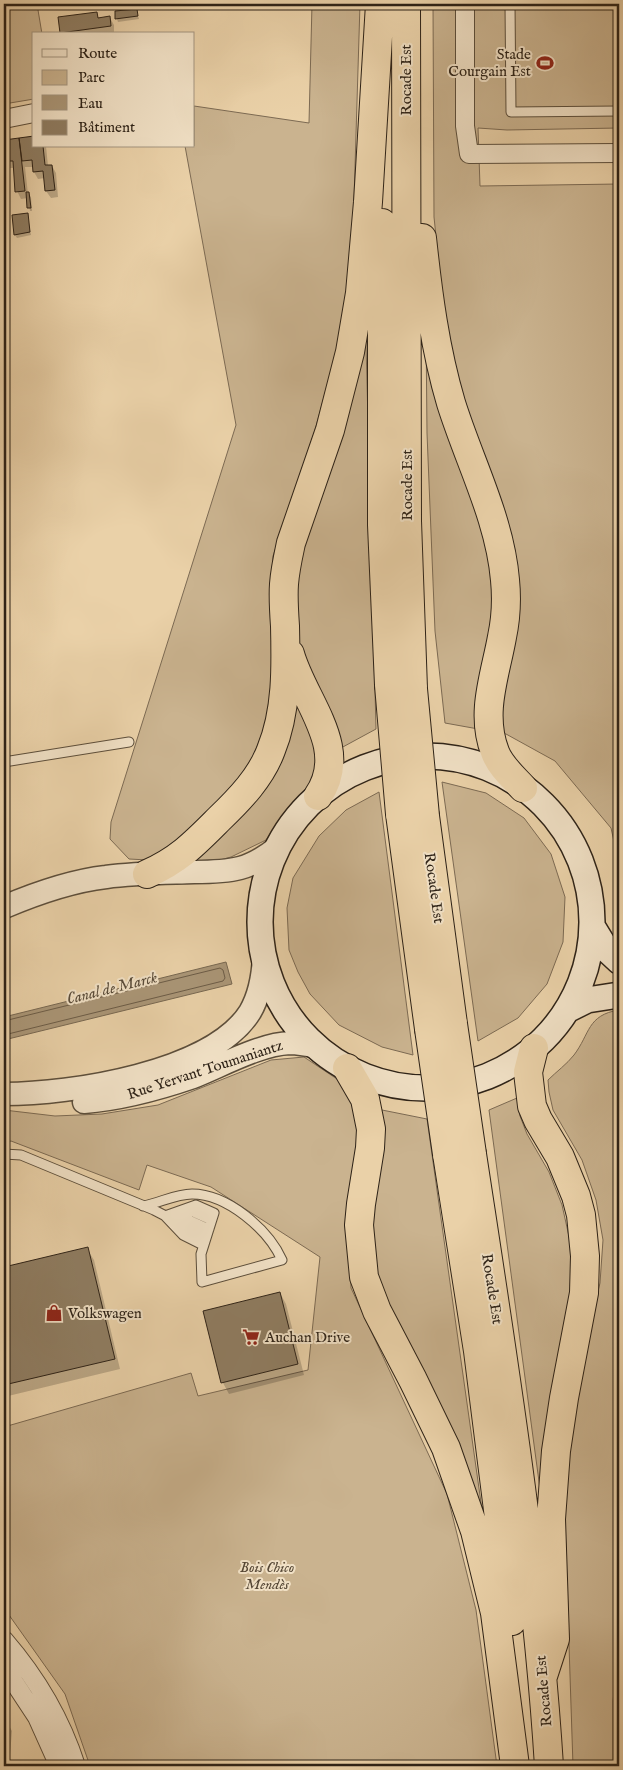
<svg xmlns="http://www.w3.org/2000/svg" width="623" height="1770" viewBox="0 0 623 1770" font-family="'IM FELL English',serif">
<style>
.green{fill:#cab38f;stroke:#7c6a53}
.water{fill:#aa9677;stroke:#786851}
.shadow{fill:#0003}
.lines{fill:none;stroke-linecap:round;stroke-linejoin:round}
.shore{stroke:#6c5c47;stroke-width:1}
.building{fill:#8f7d62;stroke:#2d2217}
.service-casing{stroke:#5c4e3b;stroke-width:11}
.minor-casing{stroke:#5c4e3b;stroke-width:20}
.tertiary-casing{stroke:#5c4e3b;stroke-width:25}
.secondary-casing{stroke:#2d2217;stroke-width:28}
.trunk-casing{stroke:#2d2217;stroke-width:30}
.motorway-casing{stroke:#2d2217;stroke-width:30}
.service{stroke:#f1e1c6;stroke-width:9}
.minor{stroke:#f1e1c6;stroke-width:18}
.tertiary{stroke:#f1e1c6;stroke-width:22}
.secondary{stroke:#f1e1c6;stroke-width:25}
.trunk{stroke:#ead1a8;stroke-width:28}
.motorway{stroke:#ead1a8;stroke-width:28}
.trunk-bridge-casing{stroke:#2d2217;stroke-width:30;stroke-linecap:butt}
.trunk-bridge{stroke:#ead1a8;stroke-width:28}
.labels{text-anchor:middle;dominant-baseline:central;stroke-width:4;stroke-linejoin:round;paint-order:stroke}
.poi-label{font-size:15px;fill:#2d2217;stroke:#f1e1c6;text-anchor:start}
.street-label{font-size:15px;fill:#2d2217;stroke:#f1e1c6}
.park-label{font-size:15px;font-style:italic;fill:#544635;stroke:#f1e1c6}
.water-label{font-size:16px;font-style:italic;fill:#594b39;stroke:#f1e1c6}
</style>
<rect width="100%" height="100%" fill="#ead1a8"/>
<filter id="stains"><feTurbulence type="fractalNoise" baseFrequency=".004" numOctaves="4"/><feColorMatrix values="0 0 0 0 .2 0 0 0 0 .09 0 0 0 0 .02 0 0 0 .5 -.17"/></filter>
<radialGradient id="worn" r=".72"><stop offset=".6" stop-color="#630" stop-opacity="0"/><stop offset="1" stop-color="#630" stop-opacity=".3"/></radialGradient>
<path class="green" d="M 4,4 L 37,4 L 42,34 L 34,34 L 34,99 L 4,104 Z
M 312,4 L 360,4 L 353,232 L 343,327 L 315,430 L 273,556 L 270,605 L 273,655 L 268,719 L 249,767 L 199,822 L 164,853 L 148,860 L 129,859 L 110,839 L 111,822 L 236,425 L 185,146 L 194,146 L 194,106 L 309,123 Z
M 433,4 L 619,4 L 619,128 L 507,130 L 478,128 L 480,186 L 619,184 L 619,864 L 611,828 L 555,761 L 506,734 L 445,723 L 435,631 L 427,433 L 426,330 L 443,304 L 434,217 Z
M 365,306 L 376,729 L 341,748 L 298,663 L 290,571 Z
M 290,690 L 319,737 L 315,780 L 302,797 L 276,825 L 266,840 L 231,857 L 220,860 L 192,861 L 269,773 Z
M 442,782 L 486,793 L 524,818 L 551,854 L 565,897 L 563,942 L 547,984 L 518,1018 L 478,1041 Z
M 379,792 L 413,1055 L 382,1047 L 339,1025 L 310,994 L 298,972 L 289,950 L 287,908 L 293,878 L 319,836 L 346,810 Z
M 619,1010 L 619,1457 C 611,1497 614,1540 614,1582 L 619,1586 L 619,1650 L 613,1701 L 613,1766 L 573,1766 L 564,1493 L 570,1427 L 584,1351 L 600,1283 L 603,1240 L 596,1200 L 582,1160 L 553,1110 L 549,1092 L 548,1080 C 556,1072 567,1064 574,1055 C 590,1034 587,1015 619,1010 Z
M 304,1057 L 346,1085 L 360,1119 L 349,1225 L 351,1288 L 447,1494 L 476,1610 L 497,1766 L 90,1766 L 65,1694 L 9,1615 L 4,1614 L 4,1427 L 191,1373 L 198,1396 L 308,1370 L 320,1257 L 211,1187 L 147,1165 L 139,1190 L 11,1141 L 4,1143 L 4,1110 L 55,1116 L 102,1114 L 158,1105 L 271,1060 Z
M 517,1098 L 520,1116 L 527,1134 L 549,1172 L 562,1205 L 572,1250 L 575,1287 L 540,1489 L 489,1110 Z
M 377,1109 L 427,1119 L 484,1524 L 370,1268 Z"/>
<path class="water" d="M 226,962 L 232,984 L 4,1040 L 4,1017 Z"/>
<path class="shadow" d="M 136,10 L 139,19 L 118,22 L 117,19 Z
M 96,14 L 99,19 L 110,18 L 114,25 L 114,33 L 62,34 L 61,32 Z
M 34,137 L 34,146 L 46,146 L 48,166 L 52,166 L 56,173 L 58,197 L 51,198 L 46,191 L 45,178 L 38,179 L 34,172 L 34,167 L 25,167 L 28,194 L 31,197 L 32,211 L 30,211 L 28,198 L 21,199 L 17,191 L 15,168 L 7,168 L 4,163 L 4,141 Z
M 27,214 L 31,235 L 17,238 L 15,235 Z
M 87,1249 L 94,1260 L 120,1369 L 4,1397 L 4,1269 Z
M 280,1293 L 286,1304 L 304,1375 L 229,1394 L 223,1383 L 205,1311 Z
M 4,1724 L 8,1724 L 12,1731 L 9,1766 L 4,1766 Z"/>
<g class="lines">
<path class="shore" d="M 4,1021 L 220,968 L 223,970 L 225,978 L 223,981 L 4,1035"/>
</g>
<path class="building" d="M 137,9 L 138,16 L 115,19 L 115,11 Z
M 97,12 L 98,18 L 110,16 L 111,26 L 60,33 L 58,17 Z
M 34,136 L 34,146 L 43,146 L 45,165 L 52,165 L 55,190 L 45,191 L 43,171 L 33,172 L 32,160 L 22,161 L 19,138 Z
M 19,138 L 25,191 L 15,192 L 13,161 L 4,161 L 4,140 Z
M 26,192 L 29,192 L 31,208 L 27,208 Z
M 28,213 L 30,232 L 14,235 L 12,215 Z
M 88,1247 L 115,1359 L 4,1385 L 4,1267 Z
M 280,1292 L 298,1364 L 221,1383 L 203,1311 Z
M 4,1722 L 9,1723 L 5,1760 L 4,1760 Z"/>
<g class="lines">
<g class="service-casing">
<path id="service" d="M 510,4 L 511,112 L 619,111
M 4,762 L 129,742
M 4,1154 L 21,1155 L 154,1210 L 206,1237
M 143,1206 C 160,1203 175,1194 192,1194 C 227,1194 268,1229 282,1260 L 202,1282 L 201,1254 L 214,1213 L 196,1205 L 165,1216 L 183,1235 L 203,1245
M 183,1214 L 193,1212 L 211,1220
M 176,1218 L 189,1220 L 209,1229"/>
</g>
<g class="minor-casing">
<path id="minor" d="M 465,4 L 465,126 L 469,154 L 619,153
M 4,119 L 34,113
M 4,1640 C 36,1677 61,1719 76,1766
M 4,1667 L 37,1717 L 59,1766"/>
</g>
<g class="tertiary-casing">
<path id="tertiary" d="M 4,907 C 37,893 71,881 106,877 C 135,873 165,873 194,872 C 209,872 225,872 240,868 C 255,864 267,856 279,846
M 4,1094 C 70,1094 212,1073 250,1012 C 260,995 263,976 264,957
M 84,1102 C 121,1099 158,1089 193,1077 C 221,1066 260,1044 290,1043 C 299,1043 308,1045 317,1047"/>
</g>
<g class="secondary-casing">
<path id="secondary" d="M260 922a166 166 0 1 1 332 0a166 166 0 1 1-332 0Z
M 592,926 L 606,949 L 619,961
M 567,1010 L 587,1000 L 619,995"/>
</g>
<g class="trunk-casing">
<path id="trunk" d="M 406,4 L 407,521 L 413,689
M 382,223 L 382,525 L 389,685
M 422,238 C 428,294 435,349 451,403 C 469,461 500,519 505,580 C 507,600 506,618 502,637 C 495,676 480,713 495,752 C 500,766 513,777 523,788
M 290,654 C 303,701 351,748 318,796
M 400,814 L 429,1029
M 425,816 L 453,1024
M 147,874 C 179,860 195,843 219,819 C 240,799 261,777 271,750 C 287,711 286,667 285,626 C 284,612 283,598 284,584 C 285,570 288,557 291,543 L 330,430 L 350,352 L 360,293 L 368,202 L 380,4"/>
</g>
<g class="motorway-casing">
<path id="motorway" d="M 534,1048 L 528,1072 L 532,1106 L 538,1120 L 560,1157 L 576,1196 L 581,1215 L 585,1256 L 584,1293 L 564,1398 L 556,1451 L 551,1519 L 555,1639 L 543,1676
M 347,1068 L 365,1099 L 371,1129 L 370,1148 L 361,1204 L 359,1225 L 364,1277 L 377,1311 L 413,1380 L 446,1448 L 475,1531 L 495,1613 L 515,1766
M 447,1154 L 478,1351 L 512,1621
M 472,1154 C 503,1358 536,1561 549,1766"/>
</g>
<use href="#service" class="service"/>
<use href="#minor" class="minor"/>
<use href="#tertiary" class="tertiary"/>
<use href="#secondary" class="secondary"/>
<use href="#trunk" class="trunk"/>
<use href="#motorway" class="motorway"/>
<g class="trunk-bridge-casing">
<path id="trunk-bridge" d="M 389,685 L 400,814
M 413,689 L 425,816
M 453,1024 L 472,1154
M 429,1029 L 447,1154"/>
</g>
<use href="#trunk-bridge" class="trunk-bridge"/>
</g>
<defs>
<g id="stadium-bare" transform="scale(1.35)"><path d="M0-5a6.5 5 0 1 0 0 10a6.5 5 0 1 0 0-10ZM-3.5-1.8h7v3.6h-7Z" fill="#8f2418" stroke="#f1e1c6" stroke-width="2.5" paint-order="stroke"/></g>
<g id="shop-bare" transform="scale(1.35)"><path d="M-5-2.5h2.3a2.7 3.5 0 0 1 5.4 0H5L5.5 6h-11ZM-1.5-2.5h3a1.5 2.3 0 0 0-3 0Z" fill="#8f2418" stroke="#f1e1c6" stroke-width="2.5" paint-order="stroke"/></g>
<g id="supermarket-bare" transform="scale(1.35)"><path d="M-6-5.5h2.5l.6 2H6L4.5 2H-2.5L-4.4-4H-6ZM-1.5 3.2a1.3 1.3 0 1 0 .1 0ZM3 3.2a1.3 1.3 0 1 0 .1 0Z" fill="#8f2418" stroke="#f1e1c6" stroke-width="2.5" paint-order="stroke"/></g>
</defs>
<g fill-rule="evenodd">
<use href="#stadium-bare" x="545" y="63"/>
<use href="#shop-bare" x="54" y="1313"/>
<use href="#supermarket-bare" x="251" y="1337"/>
</g>
<g class="labels">
<g class="poi-label">
<text x="531" y="54" text-anchor="end">Stade<tspan x="531" dy="17">Courgain Est</tspan></text>
<text x="68" y="1313">Volkswagen</text>
<text x="265" y="1337">Auchan Drive</text>
</g>
<g class="street-label">
<text transform="translate(406 80) rotate(-90)">Rocade Est</text>
<text transform="translate(407 485) rotate(-90)">Rocade Est</text>
<text transform="translate(434 888) rotate(82)">Rocade Est</text>
<text transform="translate(205 1070) rotate(-18)">Rue Yervant Toumaniantz</text>
<text transform="translate(492 1289) rotate(81)">Rocade Est</text>
<text transform="translate(544 1691) rotate(-95)">Rocade Est</text>
</g>
<g class="park-label">
<text x="267" y="1567">Bois Chico<tspan x="267" dy="17">Mendès</tspan></text>
</g>
<g class="water-label">
<text transform="translate(112 989) rotate(-14)">Canal de Marck</text>
</g>
</g>
<rect width="623" height="1770" fill="none" stroke="#ead1a8" stroke-width="20"/>
<rect x="5" y="5" width="613" height="1760" fill="none" stroke="#2d2217" stroke-width="2.5"/>
<rect x="10" y="10" width="603" height="1750" fill="none" stroke="#2d2217"/>
<rect x="32" y="32" width="162" height="115" fill="#f1e1c6" stroke="#a39580"/>
<rect x="42" y="49" width="25" height="8" fill="#f1e1c6" stroke="#a39580"/>
<text x="78" y="58" font-size="15" fill="#2d2217">Route</text>
<rect x="42" y="70" width="25" height="15" fill="#cab38f" stroke="#a39580"/>
<text x="78" y="82" font-size="15" fill="#2d2217">Parc</text>
<rect x="42" y="95" width="25" height="15" fill="#aa9677" stroke="#a39580"/>
<text x="78" y="108" font-size="15" fill="#2d2217">Eau</text>
<rect x="42" y="120" width="25" height="15" fill="#8f7d62" stroke="#a39580"/>
<text x="78" y="132" font-size="15" fill="#2d2217">Bâtiment</text>
<rect width="100%" height="100%" filter="url(#stains)"/>
<rect width="100%" height="100%" fill="url(#worn)"/>
</svg>
